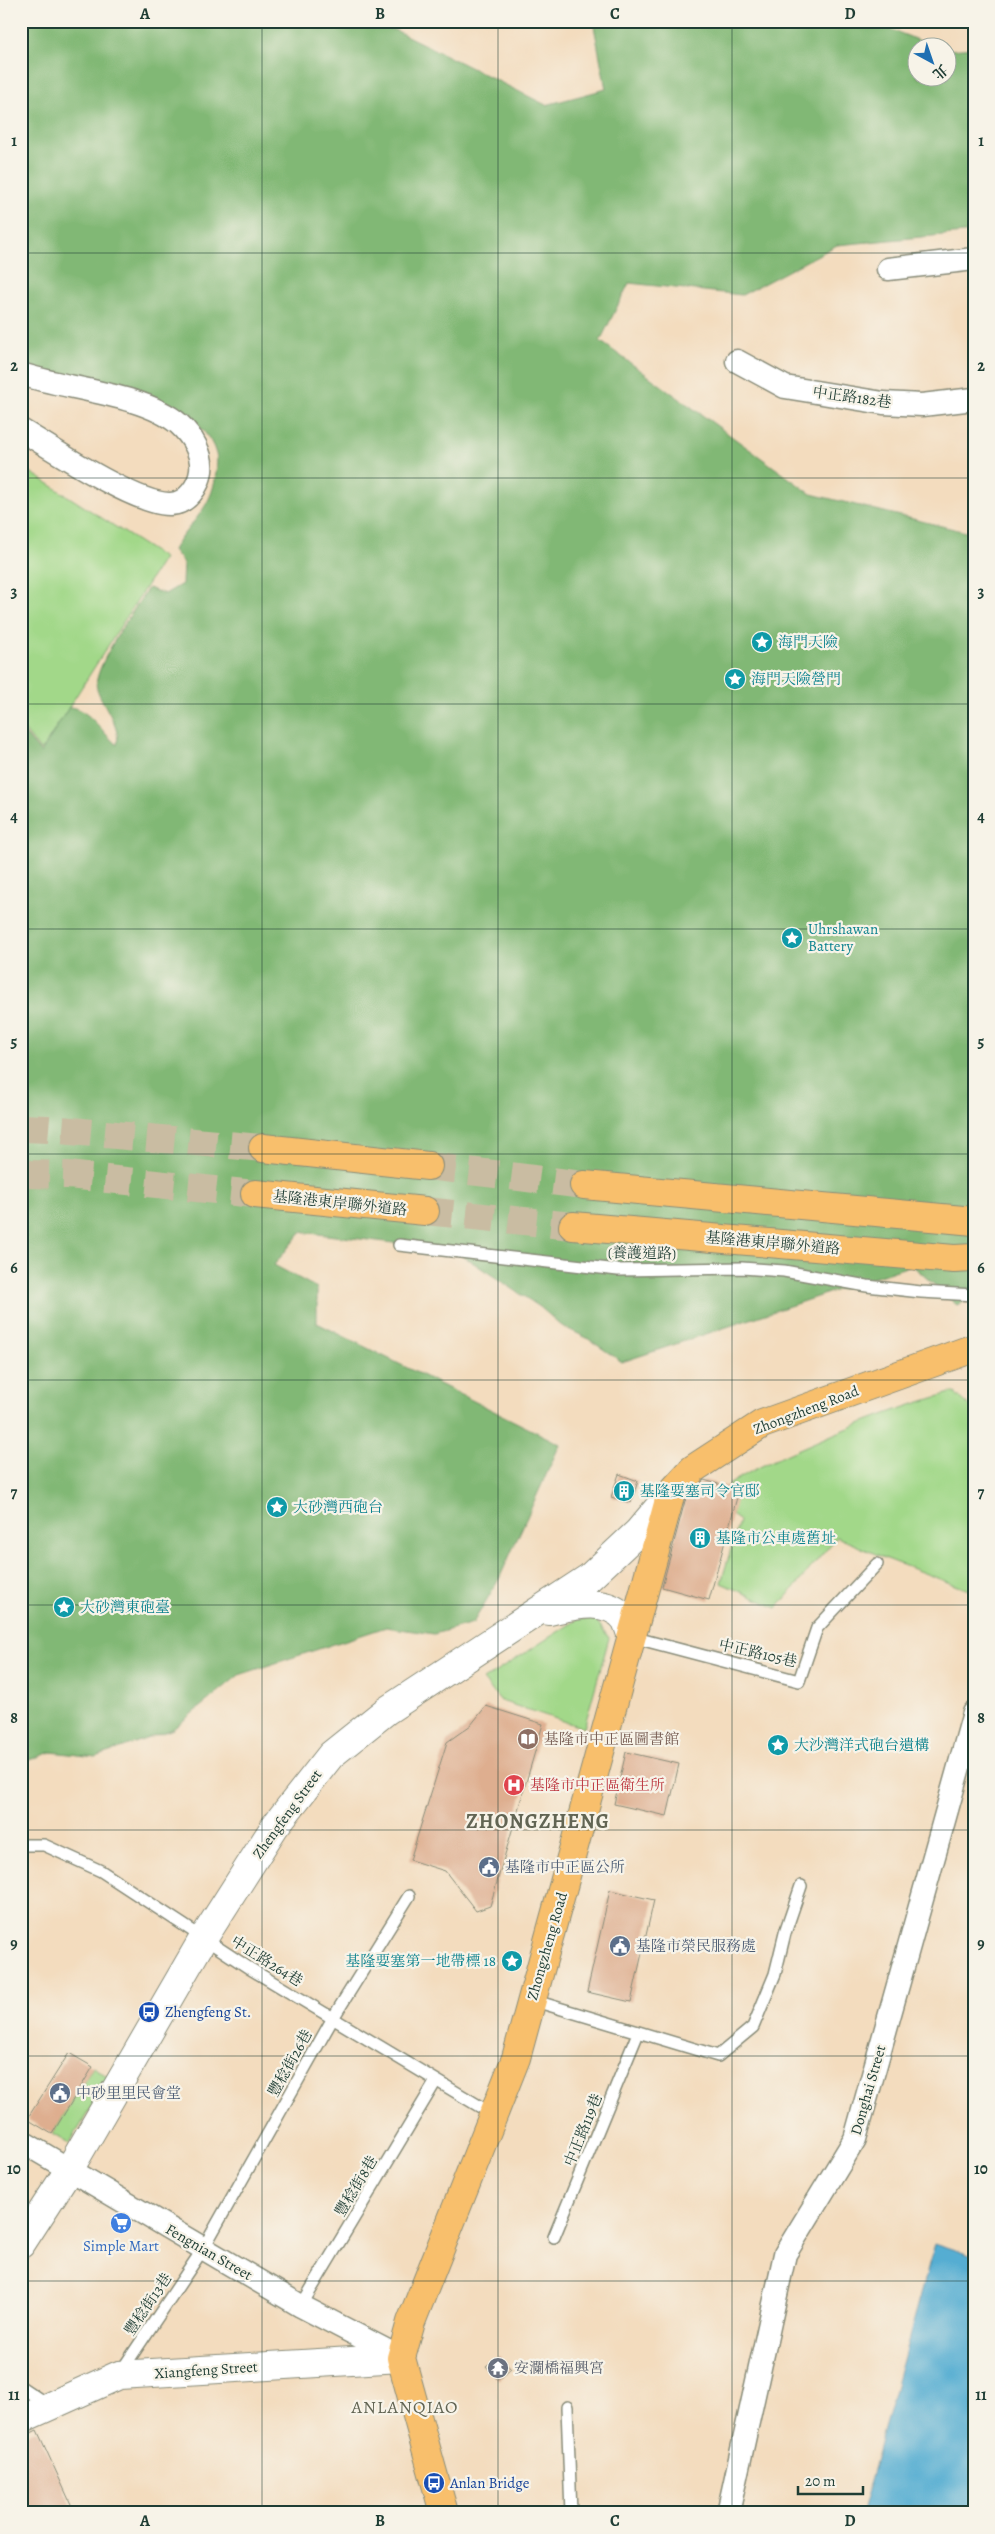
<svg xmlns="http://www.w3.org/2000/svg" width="995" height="2534" viewBox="0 0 995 2534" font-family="Alegreya,'Noto Serif TC',serif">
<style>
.green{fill:#a2d889;stroke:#608a5e}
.forest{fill:#81b875;stroke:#507a54}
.water{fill:#55add2;stroke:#3a7583}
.building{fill:#deae8f}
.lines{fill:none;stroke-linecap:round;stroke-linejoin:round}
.trunk-tunnel{stroke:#c9bca2;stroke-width:28;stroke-dasharray:28 14;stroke-linecap:butt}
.service-casing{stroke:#898c79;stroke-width:14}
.minor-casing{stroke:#898c79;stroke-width:25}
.tertiary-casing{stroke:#898c79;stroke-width:30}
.primary-casing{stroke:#898c79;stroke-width:30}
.trunk-casing{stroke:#898c79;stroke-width:30}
.service{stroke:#fff;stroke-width:11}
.minor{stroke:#fff;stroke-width:22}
.tertiary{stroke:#fff;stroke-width:28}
.primary{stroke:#f8bf6c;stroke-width:28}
.trunk{stroke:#f8bf6c;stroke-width:28}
.grid{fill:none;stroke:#1f3d34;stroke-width:1;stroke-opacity:0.55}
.labels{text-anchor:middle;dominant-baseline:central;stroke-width:4.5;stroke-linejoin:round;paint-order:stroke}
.street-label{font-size:15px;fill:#1f3d34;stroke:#f7f3e8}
.culture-label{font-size:15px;fill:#0d838f;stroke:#f7f3e8;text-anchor:start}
.education-label{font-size:15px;fill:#785e54;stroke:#f7f3e8;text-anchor:start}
.health-label{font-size:15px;fill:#be3a42;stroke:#f7f3e8;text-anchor:start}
.service-label{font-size:15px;fill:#4e5e75;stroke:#f7f3e8;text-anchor:start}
.transit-label{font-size:15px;fill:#164399;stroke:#f7f3e8;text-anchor:start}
.shop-label{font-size:15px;fill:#366cbe;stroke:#f7f3e8}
.worship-label{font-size:15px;fill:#5b616d;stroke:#f7f3e8;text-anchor:start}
.quarter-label{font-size:18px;letter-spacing:1px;fill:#626554;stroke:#f7f3e8}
.district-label{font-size:20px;font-weight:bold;letter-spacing:1px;fill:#626554;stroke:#f7f3e8}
.neatline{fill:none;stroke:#1f3d34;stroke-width:2}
.grid-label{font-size:16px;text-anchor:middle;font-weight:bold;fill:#1f3d34}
</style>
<rect width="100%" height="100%" fill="#f7f3e8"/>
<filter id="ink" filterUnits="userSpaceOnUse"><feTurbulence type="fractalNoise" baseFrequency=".02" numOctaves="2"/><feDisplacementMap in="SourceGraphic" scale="10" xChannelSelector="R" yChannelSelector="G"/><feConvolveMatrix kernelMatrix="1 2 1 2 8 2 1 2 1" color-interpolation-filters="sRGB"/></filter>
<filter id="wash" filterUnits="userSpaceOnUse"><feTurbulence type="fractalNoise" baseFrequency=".0096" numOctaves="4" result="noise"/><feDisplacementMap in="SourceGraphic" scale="20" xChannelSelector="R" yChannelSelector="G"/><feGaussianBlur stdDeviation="1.12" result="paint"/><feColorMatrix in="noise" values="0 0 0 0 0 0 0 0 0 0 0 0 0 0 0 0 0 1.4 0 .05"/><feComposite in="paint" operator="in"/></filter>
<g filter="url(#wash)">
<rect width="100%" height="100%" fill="#f3dcbe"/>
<path class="green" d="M 21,466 L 164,558 L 41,751 L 21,726 Z
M 954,1392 L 974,1410 L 974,1592 L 887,1559 L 837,1537 L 777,1608 L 721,1583 L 739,1521 L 715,1495 C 742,1473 774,1460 806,1446 C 854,1425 903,1406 954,1392 Z
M 578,1619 L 596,1620 L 609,1638 L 584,1728 L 501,1701 L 483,1680 Z
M 93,2067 L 110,2078 L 69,2144 L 52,2134 Z"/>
<path class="forest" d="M 21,21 L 367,21 L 397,31 L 546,105 L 606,89 L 593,21 L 869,21 L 936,47 L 918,48 L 918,78 L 948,78 L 948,50 L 974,48 L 974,232 L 837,245 L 742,295 L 629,283 L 600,341 L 811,494 L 974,534 L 974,1295 L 957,1305 L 912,1265 L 622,1362 L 587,1338 L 562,1326 L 540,1307 L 454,1250 L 301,1232 L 274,1265 L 317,1288 L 317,1323 L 560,1444 L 499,1579 L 473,1623 L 434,1634 L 386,1627 L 239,1675 L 173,1729 L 96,1757 L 51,1752 L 21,1763 L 21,729 L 41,753 L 69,707 C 90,709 102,733 117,745 C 121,726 104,708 97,689 C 90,671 137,606 148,588 L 165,594 L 182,584 L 183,563 L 173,550 C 187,525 209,512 215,480 C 216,473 218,460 216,454 C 207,416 144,390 110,383 C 89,378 67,377 46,372 C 38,369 30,366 21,363 Z"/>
<path class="water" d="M 935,2243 L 974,2256 L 974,2513 L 861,2513 Z"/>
<g id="blocks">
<path class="building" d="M 619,1474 L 638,1481 L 631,1503 L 611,1497 Z
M 704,1480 L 739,1490 L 709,1600 L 662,1587 L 685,1501 Z
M 486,1706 L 543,1724 L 490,1906 L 476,1911 L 445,1871 L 410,1860 L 447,1742 L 471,1725 Z
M 626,1752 L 679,1764 L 667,1816 L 614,1804 Z
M 610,1890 L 654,1900 L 631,2002 L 587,1992 Z
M 69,2053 L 93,2067 L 52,2134 L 27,2119 Z
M 499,2356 L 511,2369 L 498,2380 L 486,2366 Z
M 37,2430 L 75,2513 L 21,2513 L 21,2438 Z"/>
</g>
</g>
<g filter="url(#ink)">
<use href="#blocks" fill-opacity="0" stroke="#898c79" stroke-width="1"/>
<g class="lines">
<path class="trunk-tunnel" d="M 21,1128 L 48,1129 L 263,1148
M 428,1166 L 584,1185
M 21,1174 L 68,1175 L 255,1194
M 425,1211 L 573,1226"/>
<g class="service-casing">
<path id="service" d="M 399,1245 L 618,1270 L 742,1268 L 784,1271 L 867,1286 L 921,1292 L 974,1295
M 632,1637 L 799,1681 L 817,1628 L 877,1564
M 21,1845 L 44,1845 L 101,1871 L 249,1968 L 494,2115
M 532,2000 L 718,2056 L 753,2027 L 775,1974 L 785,1933 L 801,1886
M 554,2237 L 638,2033
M 301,2306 L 436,2081
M 120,2373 L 203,2249 L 333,2018 L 409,1896
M 21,2387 L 48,2405
M 567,2407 L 571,2513"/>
</g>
<g class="minor-casing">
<path id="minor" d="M 888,269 L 974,259
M 737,361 L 785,387 L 883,403 L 922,405 L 974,399
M 21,374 C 66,389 144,394 179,424 C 192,436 203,454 201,471 C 199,486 187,504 170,504 C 136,505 53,449 21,430
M 21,2141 L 301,2306 L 401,2358
M 728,2513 L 785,2254 L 855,2139 L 974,1713"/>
</g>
<g class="tertiary-casing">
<path id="tertiary" d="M 549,1611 C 572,1606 607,1596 625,1619 C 628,1624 630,1632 632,1637
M 21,2244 L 69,2170 L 203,1939 L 275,1826 L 331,1755 L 386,1711 L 590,1577 L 638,1532 L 671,1493
M 21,2419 L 119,2375 L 401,2358"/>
</g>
<g class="primary-casing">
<path id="primary" d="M 444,2513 L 401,2358 L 411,2322 L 516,2058 L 671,1493 L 693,1469 L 762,1424 L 974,1348"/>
</g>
<g class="trunk-casing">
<path id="trunk" d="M 263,1148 L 428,1166
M 584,1185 L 974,1221
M 255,1194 L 425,1211
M 573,1226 L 954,1259 L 974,1258"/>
</g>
<use href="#service" class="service"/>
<use href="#minor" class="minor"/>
<use href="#tertiary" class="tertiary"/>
<use href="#primary" class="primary"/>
<use href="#trunk" class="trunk"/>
</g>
</g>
<path class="grid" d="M 262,21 L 262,2513M 498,21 L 498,2513M 732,21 L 732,2513M 21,253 L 974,253M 21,478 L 974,478M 21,704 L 974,704M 21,929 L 974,929M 21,1154 L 974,1154M 21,1380 L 974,1380M 21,1605 L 974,1605M 21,1830 L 974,1830M 21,2056 L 974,2056M 21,2281 L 974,2281"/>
<defs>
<g id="sight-disc" transform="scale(1.125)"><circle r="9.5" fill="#0f9aa8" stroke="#f7f3e8"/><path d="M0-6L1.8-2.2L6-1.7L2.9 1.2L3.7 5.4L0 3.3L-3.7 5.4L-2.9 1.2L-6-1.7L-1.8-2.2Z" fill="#fff"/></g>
<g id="building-disc" transform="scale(1.125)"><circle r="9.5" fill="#0f9aa8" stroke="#f7f3e8"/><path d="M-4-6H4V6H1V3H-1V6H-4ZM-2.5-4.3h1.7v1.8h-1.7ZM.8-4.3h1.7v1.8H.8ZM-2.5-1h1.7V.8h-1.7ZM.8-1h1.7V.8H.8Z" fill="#fff"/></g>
<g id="library-disc" transform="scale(1.125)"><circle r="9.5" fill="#8d6e63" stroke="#f7f3e8"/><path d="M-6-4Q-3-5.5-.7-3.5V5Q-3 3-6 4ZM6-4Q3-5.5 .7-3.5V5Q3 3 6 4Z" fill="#fff"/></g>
<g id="hospital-disc" transform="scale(1.125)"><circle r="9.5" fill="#e0444e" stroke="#f7f3e8"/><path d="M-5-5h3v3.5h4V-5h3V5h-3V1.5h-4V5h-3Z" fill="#fff"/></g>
<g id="civic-disc" transform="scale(1.125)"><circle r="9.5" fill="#5c6f8a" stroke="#f7f3e8"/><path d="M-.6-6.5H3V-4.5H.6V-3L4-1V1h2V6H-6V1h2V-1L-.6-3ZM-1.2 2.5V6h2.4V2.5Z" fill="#fff"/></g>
<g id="bus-disc" transform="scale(1.125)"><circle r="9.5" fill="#1a4fb4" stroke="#f7f3e8"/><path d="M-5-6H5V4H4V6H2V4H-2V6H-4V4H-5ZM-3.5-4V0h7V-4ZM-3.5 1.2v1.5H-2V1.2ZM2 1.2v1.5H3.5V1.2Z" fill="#fff"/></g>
<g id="supermarket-disc" transform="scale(1.125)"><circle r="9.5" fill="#3f7fe0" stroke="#f7f3e8"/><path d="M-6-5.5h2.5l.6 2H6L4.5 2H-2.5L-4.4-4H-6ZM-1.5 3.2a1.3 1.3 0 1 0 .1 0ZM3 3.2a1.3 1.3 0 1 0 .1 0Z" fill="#fff"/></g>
<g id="temple-disc" transform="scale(1.125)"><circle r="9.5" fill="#6b7280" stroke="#f7f3e8"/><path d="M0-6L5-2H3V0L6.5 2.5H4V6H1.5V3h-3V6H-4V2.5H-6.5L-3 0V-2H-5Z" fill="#fff"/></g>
</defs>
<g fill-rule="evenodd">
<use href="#sight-disc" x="762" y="642"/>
<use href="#sight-disc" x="735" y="679"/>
<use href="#sight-disc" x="792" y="938"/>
<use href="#building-disc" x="624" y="1491"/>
<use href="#sight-disc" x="277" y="1507"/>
<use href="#building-disc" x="700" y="1538"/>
<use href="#sight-disc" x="64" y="1607"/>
<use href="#library-disc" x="528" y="1739"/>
<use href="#sight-disc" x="778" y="1745"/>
<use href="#hospital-disc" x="514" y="1785"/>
<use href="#civic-disc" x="489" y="1867"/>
<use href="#civic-disc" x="620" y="1946"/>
<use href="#sight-disc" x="512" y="1961"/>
<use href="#bus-disc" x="149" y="2012"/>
<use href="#civic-disc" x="60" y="2093"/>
<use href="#supermarket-disc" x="121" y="2223"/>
<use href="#temple-disc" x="498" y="2368"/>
<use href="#bus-disc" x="434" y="2483"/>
</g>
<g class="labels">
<g class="street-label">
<text transform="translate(852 397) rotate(8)">中正路182巷</text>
<text transform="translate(340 1203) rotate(6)">基隆港東岸聯外道路</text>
<text transform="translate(773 1243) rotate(5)">基隆港東岸聯外道路</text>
<text transform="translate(642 1253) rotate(1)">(養護道路)</text>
<text transform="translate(806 1410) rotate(-21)">Zhongzheng Road</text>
<text transform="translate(758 1653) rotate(13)">中正路105巷</text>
<text transform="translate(287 1814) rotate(-54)">Zhengfeng Street</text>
<text transform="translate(547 1946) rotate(-74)">Zhongzheng Road</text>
<text transform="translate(267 1961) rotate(32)">中正路264巷</text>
<text transform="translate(290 2063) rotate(-61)">豐稔街26巷</text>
<text transform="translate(868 2090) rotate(-74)">Donghai Street</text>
<text transform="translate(583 2130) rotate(-68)">中正路119巷</text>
<text transform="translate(356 2186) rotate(-59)">豐稔街8巷</text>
<text transform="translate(209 2252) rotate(30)">Fengnian Street</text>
<text transform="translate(148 2304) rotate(-56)">豐稔街13巷</text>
<text transform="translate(206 2370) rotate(-4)">Xiangfeng Street</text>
</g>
<g class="culture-label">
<text x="778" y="642">海門天險</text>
<text x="751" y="679">海門天險營門</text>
<text x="808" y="929">Uhrshawan<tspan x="808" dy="17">Battery</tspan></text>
<text x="640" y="1491">基隆要塞司令官邸</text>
<text x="293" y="1507">大砂灣西砲台</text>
<text x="716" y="1538">基隆市公車處舊址</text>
<text x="80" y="1607">大砂灣東砲臺</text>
<text x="794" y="1745">大沙灣洋式砲台遺構</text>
<text x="496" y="1961" text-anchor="end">基隆要塞第一地帶標 18</text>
</g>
<g class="education-label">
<text x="544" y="1739">基隆市中正區圖書館</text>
</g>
<g class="health-label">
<text x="530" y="1785">基隆市中正區衛生所</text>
</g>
<g class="service-label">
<text x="505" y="1867">基隆市中正區公所</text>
<text x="636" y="1946">基隆市榮民服務處</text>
<text x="76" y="2093">中砂里里民會堂</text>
</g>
<g class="transit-label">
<text x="165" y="2012">Zhengfeng St.</text>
<text x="450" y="2483">Anlan Bridge</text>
</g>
<g class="shop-label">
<text x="121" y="2246">Simple Mart</text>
</g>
<g class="worship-label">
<text x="514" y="2368">安瀾橋福興宮</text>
</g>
<g class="quarter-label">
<text x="405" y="2407">ANLANQIAO</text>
</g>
<g class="district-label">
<text x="538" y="1821">ZHONGZHENG</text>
</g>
</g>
<rect width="995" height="2534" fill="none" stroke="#f7f3e8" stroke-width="55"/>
<g transform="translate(932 62) rotate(140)"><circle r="24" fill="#f7f3e8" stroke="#a1aaa0"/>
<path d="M0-4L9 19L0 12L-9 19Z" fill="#1f6fb2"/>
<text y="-8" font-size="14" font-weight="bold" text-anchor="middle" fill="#1f3d34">北</text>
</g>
<path d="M798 2486v8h65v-8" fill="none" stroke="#1f3d34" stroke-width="2.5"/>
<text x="805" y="2486" font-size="15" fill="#1f3d34" stroke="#f7f3e8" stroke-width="4" paint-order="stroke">20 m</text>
<rect x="28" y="28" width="940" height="2478" class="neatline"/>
<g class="grid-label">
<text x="145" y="19">A</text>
<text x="380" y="19">B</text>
<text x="615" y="19">C</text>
<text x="850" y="19">D</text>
<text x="14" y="146">1</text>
<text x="981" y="146">1</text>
<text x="14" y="371">2</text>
<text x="981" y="371">2</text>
<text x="14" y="597">3</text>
<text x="981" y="597">3</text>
<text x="14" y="822">4</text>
<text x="981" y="822">4</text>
<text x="14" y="1047">5</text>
<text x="981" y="1047">5</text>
<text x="14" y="1273">6</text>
<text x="981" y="1273">6</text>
<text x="14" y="1498">7</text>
<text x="981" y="1498">7</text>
<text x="14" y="1723">8</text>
<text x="981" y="1723">8</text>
<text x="14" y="1949">9</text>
<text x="981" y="1949">9</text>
<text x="14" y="2174">10</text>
<text x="981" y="2174">10</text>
<text x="14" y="2400">11</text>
<text x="981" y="2400">11</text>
<text x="145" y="2526">A</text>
<text x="380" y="2526">B</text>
<text x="615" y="2526">C</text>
<text x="850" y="2526">D</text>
</g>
</svg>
